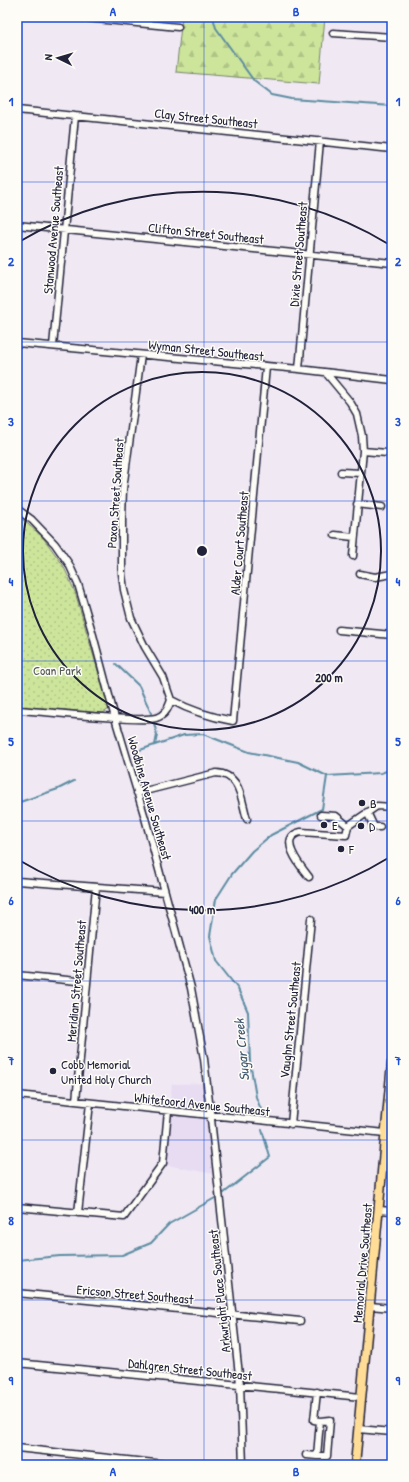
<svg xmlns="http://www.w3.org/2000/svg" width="409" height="1482" viewBox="0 0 409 1482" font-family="'Patrick Hand',sans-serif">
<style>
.built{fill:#e7dcf2}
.forest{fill:url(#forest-firs);stroke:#77846b}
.park{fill:url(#park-dots);stroke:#77846b}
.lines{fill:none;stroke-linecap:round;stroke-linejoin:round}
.stream{stroke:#5d8ca1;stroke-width:2}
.minor-casing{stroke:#22223b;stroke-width:9}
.major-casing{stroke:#22223b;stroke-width:11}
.minor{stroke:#fdfcf7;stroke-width:6}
.major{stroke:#ffdd96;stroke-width:8}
.grid{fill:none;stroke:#1d4ed8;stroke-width:1;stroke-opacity:0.55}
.ring{fill:none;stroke:#22223b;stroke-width:2}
.poi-dot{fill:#22223b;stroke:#fdfcf7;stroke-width:1.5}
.labels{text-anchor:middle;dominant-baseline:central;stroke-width:3;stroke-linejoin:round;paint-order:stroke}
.street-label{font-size:13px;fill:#22223b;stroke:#fdfcf7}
.park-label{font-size:13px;fill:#555c58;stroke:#fdfcf7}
.poi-label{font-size:13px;fill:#22223b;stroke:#fdfcf7;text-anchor:start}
.water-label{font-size:14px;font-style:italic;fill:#40576e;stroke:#fdfcf7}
.centre{fill:#22223b;stroke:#fdfcf7;stroke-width:2}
.ring-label{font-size:12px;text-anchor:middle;font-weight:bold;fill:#22223b;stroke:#fdfcf7;stroke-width:3;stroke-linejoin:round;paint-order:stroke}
.neatline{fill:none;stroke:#1d4ed8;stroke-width:1.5}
.grid-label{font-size:13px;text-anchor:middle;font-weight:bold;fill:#1d4ed8}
</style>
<defs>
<pattern id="forest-firs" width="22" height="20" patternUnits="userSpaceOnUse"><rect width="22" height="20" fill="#cce59b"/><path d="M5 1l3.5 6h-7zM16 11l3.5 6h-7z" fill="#afc486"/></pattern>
<pattern id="park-dots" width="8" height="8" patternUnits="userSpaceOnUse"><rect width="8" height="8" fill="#cce59b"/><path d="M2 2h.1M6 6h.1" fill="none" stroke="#afc486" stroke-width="1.8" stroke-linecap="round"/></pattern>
</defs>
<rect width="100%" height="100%" fill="#f0e9f4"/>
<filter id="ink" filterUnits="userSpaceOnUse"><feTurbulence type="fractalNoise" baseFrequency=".025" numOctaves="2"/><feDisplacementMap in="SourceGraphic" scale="8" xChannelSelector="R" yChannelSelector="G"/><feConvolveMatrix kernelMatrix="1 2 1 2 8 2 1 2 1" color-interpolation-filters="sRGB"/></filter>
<g filter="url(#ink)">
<path class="built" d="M 209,1083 L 214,1174 L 161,1164 L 172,1084 Z"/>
<path class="forest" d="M 182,17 L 325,17 L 319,84 L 176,72 Z"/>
<path class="park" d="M 17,515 L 42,536 L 63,565 L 75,592 L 109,709 L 103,713 L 17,706 Z"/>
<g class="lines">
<path class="stream" d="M 213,17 L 216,28 L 254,81 L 272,95 L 292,99 L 392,106
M 116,664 L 139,686 L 151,713
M 154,723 L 157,735 L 155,745
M 140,750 L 184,735 L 203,734 L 249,752 L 298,762 L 327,776 L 381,773 L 392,769
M 17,803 L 58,789 L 74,781
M 262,1112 L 256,1097 L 250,1062 L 248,1012 L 238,989 L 216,961 L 210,936 L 216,899 L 232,874 L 252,851 L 271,835 L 322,809 L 327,776
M 224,1193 L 270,1157 L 262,1130
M 17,1260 L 60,1256 L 122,1255 L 151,1243 L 169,1224 L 215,1198"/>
<g class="minor-casing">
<path id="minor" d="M 76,17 L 178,27
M 333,33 L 392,37
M 17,110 L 392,149
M 17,225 L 392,263
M 17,343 L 299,369 L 392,380
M 53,346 L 75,116
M 141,355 L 123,489 L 122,518 L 122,574 L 124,590 L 131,618 L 145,647 L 163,677 L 171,700 C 191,711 211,717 233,721 L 266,367
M 299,369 L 320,141
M 326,373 L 350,402 L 357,414 L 362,436 L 363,451 L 353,556
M 363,451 L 387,453
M 341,472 L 361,473
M 357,504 L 382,507
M 17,509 L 32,520 L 55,544 L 69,564 L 78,584 L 93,635 L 115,718 L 145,818 L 191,988 L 204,1059 L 210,1110 L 240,1384 L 243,1465
M 335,535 L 354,537
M 360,574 L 375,577 L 392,574
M 339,630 L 392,635
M 17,710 C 46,712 74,715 103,717 C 117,718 143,721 156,718 C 165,715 168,709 171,700
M 137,793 L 216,773 C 241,774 241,800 247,819
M 367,812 L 374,827 L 380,827
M 321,815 L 336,816 L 348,826
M 309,877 C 301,867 276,837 301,832 L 346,835 L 348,826 L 377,806 L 392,807
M 17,881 L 165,892
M 17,975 L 87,982
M 17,1095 L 385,1133
M 76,1101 L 96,887
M 291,1124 L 311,919
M 17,1207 L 124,1217 L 163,1163 L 168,1111
M 379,1210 L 392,1211
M 78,1213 L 90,1103
M 17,1293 L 300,1321
M 370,1306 L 392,1308
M 17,1363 L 361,1397
M 358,1429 L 392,1432
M 17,1448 L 173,1465
M 306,1455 L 317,1456 L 320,1421 L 314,1420 L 317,1392
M 317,1456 L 327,1456 L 330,1420 L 320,1421"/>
</g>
<g class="major-casing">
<path id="major" d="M 355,1465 L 392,1063"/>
</g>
<use href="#minor" class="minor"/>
<use href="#major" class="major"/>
</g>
</g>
<path class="grid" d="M 204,17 L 204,1465M 17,182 L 392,182M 17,342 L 392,342M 17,501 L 392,501M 17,661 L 392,661M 17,821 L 392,821M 17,981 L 392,981M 17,1140 L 392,1140M 17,1300 L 392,1300"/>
<g class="ring">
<circle cx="202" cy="551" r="179"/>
<path d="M390 857A359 359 0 0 1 17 859M17 243A359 359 0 0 1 390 245"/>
</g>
<g class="poi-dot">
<circle cx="362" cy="803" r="4"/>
<circle cx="324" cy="825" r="4"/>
<circle cx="361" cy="826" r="4"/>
<circle cx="341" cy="849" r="4"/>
<circle cx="53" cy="1071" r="4"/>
</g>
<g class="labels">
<g class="street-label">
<text transform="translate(206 118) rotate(6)">Clay Street Southeast</text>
<text transform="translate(53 230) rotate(-85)">Stanwood Avenue Southeast</text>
<text transform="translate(206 233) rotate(6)">Clifton Street Southeast</text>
<text transform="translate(298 254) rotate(-85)">Dixie Street Southeast</text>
<text transform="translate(206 350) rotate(6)">Wyman Street Southeast</text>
<text transform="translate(115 493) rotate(-86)">Paxon Street Southeast</text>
<text transform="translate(239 543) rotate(-85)">Alder Court Southeast</text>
<text transform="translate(150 798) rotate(74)">Woodbine Avenue Southeast</text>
<text transform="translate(76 981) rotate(-85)">Meridian Street Southeast</text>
<text transform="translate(290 1020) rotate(-84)">Vaughn Street Southeast</text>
<text transform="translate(202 1104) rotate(6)">Whitefoord Avenue Southeast</text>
<text transform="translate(362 1263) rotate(-85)">Memorial Drive Southeast</text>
<text transform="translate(219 1291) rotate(-96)">Arkwright Place Southeast</text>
<text transform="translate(135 1294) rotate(5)">Ericson Street Southeast</text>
<text transform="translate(190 1369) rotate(6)">Dahlgren Street Southeast</text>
</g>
<g class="park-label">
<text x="57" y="670">Coan Park</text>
</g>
<g class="poi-label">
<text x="370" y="803">B</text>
<text x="332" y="825">E</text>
<text x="369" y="826">D</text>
<text x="349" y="849">F</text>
<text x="61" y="1064">Cobb Memorial<tspan x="61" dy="15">United Holy Church</tspan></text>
</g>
<g class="water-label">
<text transform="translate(241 1050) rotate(-95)">Sugar Creek</text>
</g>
</g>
<circle cx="202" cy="551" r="6" class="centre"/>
<g class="ring-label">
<text x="329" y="682">200 m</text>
<text x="202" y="914">400 m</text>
</g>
<rect width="409" height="1482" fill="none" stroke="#fdfcf7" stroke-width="44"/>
<g transform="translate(58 58) rotate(275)" stroke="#fdfcf7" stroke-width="3" paint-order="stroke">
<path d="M0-3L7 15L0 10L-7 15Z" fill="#22223b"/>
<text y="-6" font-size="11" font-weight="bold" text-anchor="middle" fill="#22223b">N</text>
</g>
<rect x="22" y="22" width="365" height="1438" class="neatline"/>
<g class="grid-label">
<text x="113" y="16">A</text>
<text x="296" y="16">B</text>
<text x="11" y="106">1</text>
<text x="398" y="106">1</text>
<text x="11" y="266">2</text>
<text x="398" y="266">2</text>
<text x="11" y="426">3</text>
<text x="398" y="426">3</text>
<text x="11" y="586">4</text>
<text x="398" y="586">4</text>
<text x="11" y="746">5</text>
<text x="398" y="746">5</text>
<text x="11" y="905">6</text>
<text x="398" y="905">6</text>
<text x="11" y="1065">7</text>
<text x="398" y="1065">7</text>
<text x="11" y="1225">8</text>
<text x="398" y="1225">8</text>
<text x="11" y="1385">9</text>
<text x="398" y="1385">9</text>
<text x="113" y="1476">A</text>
<text x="296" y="1476">B</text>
</g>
</svg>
